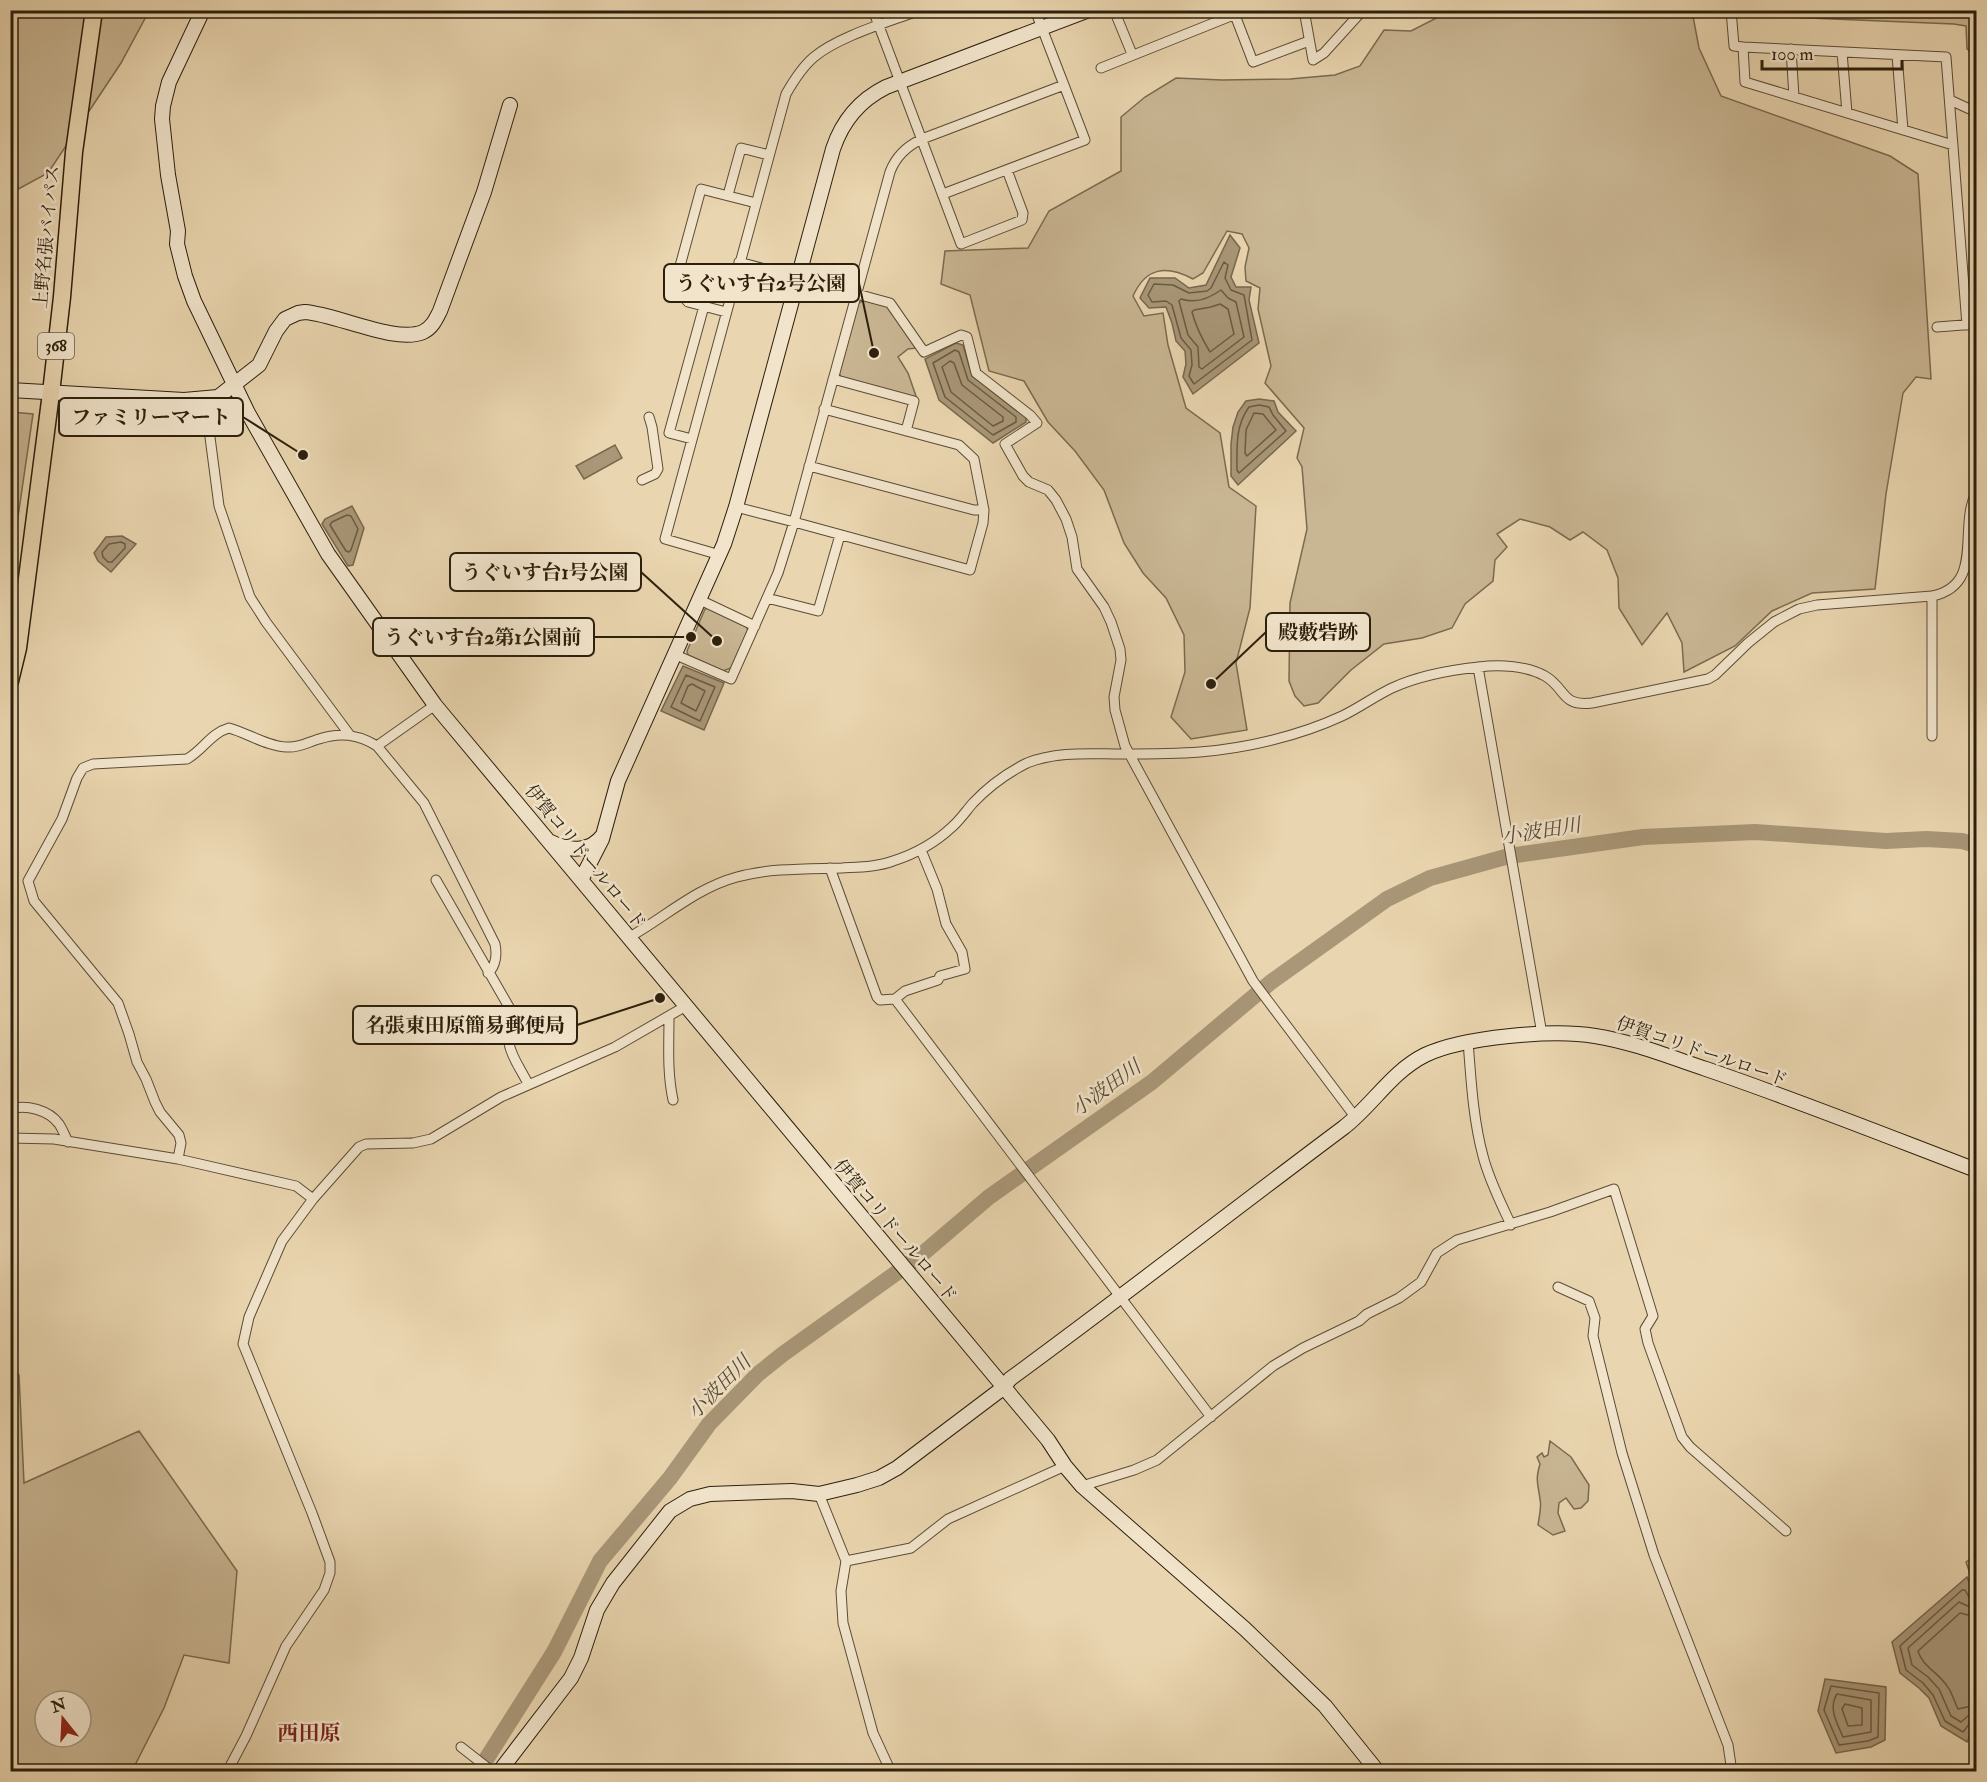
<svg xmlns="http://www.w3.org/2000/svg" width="1987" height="1782" viewBox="0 0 1987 1782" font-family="'IM FELL Double Pica','Noto Serif JP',serif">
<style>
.green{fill:#c9b693;stroke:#7a6a50;stroke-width:1.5;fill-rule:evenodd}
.water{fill:#a99778;stroke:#77674d;stroke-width:1.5}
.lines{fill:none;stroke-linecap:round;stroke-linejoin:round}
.shore{stroke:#6a5b42;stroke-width:1.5}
.river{stroke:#a99778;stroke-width:16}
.street-casing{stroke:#5b4c35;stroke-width:11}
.secondary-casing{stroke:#2c1f0c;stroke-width:16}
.highway-casing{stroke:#2c1f0c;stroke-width:19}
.street{stroke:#f1e4cb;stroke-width:9}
.secondary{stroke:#f1e4cb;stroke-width:14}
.highway{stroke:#e9d5af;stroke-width:16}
.labels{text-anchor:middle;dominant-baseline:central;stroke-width:5;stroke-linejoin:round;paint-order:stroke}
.shield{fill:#f1e4cb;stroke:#675a45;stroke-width:1.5}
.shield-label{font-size:16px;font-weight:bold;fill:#2c1f0c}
.street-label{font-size:18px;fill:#2c1f0c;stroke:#f1e4cb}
.water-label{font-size:20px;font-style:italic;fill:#584932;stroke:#f1e4cb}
.quarter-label{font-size:21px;font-weight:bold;fill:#7a1f14;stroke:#f1e4cb}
.leader{fill:none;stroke:#2c1f0c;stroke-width:2}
.callout-dot{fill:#2c1f0c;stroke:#f1e4cb;stroke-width:2}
.callout{fill:#f1e4cb;stroke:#2c1f0c;stroke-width:2}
.callout-label{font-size:20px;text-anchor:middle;font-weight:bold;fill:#2c1f0c}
</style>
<rect width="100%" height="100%" fill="#e9d5af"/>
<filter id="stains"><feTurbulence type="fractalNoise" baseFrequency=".00333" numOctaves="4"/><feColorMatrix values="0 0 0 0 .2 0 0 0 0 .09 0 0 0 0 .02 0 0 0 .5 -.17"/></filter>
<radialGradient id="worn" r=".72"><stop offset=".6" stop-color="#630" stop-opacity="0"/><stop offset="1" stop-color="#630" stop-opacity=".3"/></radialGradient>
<path class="green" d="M 1452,10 L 1692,11 L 1699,48 L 1721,96 L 1890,156 L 1918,174 L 1931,379 L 1916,377 L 1903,393 L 1886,494 L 1875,589 L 1812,593 L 1772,611 L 1735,646 L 1684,672 L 1682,643 L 1667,613 L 1642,645 L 1619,608 L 1618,578 L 1607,550 L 1583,532 L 1570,540 L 1550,527 L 1520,519 L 1497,534 L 1507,547 L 1495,560 L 1493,581 L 1465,604 L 1452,628 L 1422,638 L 1384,644 L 1351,670 L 1318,703 L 1304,706 L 1295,696 L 1289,681 L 1290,603 L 1307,529 L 1302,467 L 1297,458 L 1304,428 L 1265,383 L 1271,366 L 1258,309 L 1260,288 L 1246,281 L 1245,267 L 1249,248 L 1242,234 L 1227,231 L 1203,273 L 1193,279 C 1166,265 1146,267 1133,296 L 1144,316 L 1163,313 L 1168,345 L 1186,408 L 1220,433 L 1229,487 L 1256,506 L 1250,608 L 1236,663 L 1247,730 L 1191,739 L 1171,717 L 1185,672 L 1184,635 L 1166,598 L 1143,573 L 1124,543 L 1104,490 L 1075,451 L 1048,422 L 1024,381 L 989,371 L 970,295 L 941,284 L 945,251 L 1028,248 L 1049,211 L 1121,171 L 1121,117 L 1145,97 L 1176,78 L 1222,80 L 1290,79 L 1335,75 L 1360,66 L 1384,30 L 1411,31 Z
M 11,11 L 149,11 L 121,63 L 48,173 L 11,193 Z
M 1751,11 L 1976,11 L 1976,55 L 1967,49 L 1966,26 L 1954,24 L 1760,16 Z
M 864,300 L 887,306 L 917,348 L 908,349 L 898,357 L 908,373 L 917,399 L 842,379 L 839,373 L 857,304 Z
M 11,412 L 33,414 L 11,565 L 10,412 Z
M 708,608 L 746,625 L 748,631 L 731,668 L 723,671 L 688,655 L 687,651 L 705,609 Z
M 10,1367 L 19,1375 L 24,1483 L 139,1431 L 237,1571 L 229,1663 L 184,1655 L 164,1708 L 132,1771 L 11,1771 ZM 45,1701 L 81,1701 L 81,1737 L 45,1737 Z
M 1550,1441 L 1571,1457 L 1589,1485 L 1588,1501 L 1581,1508 L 1574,1509 L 1566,1498 L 1559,1503 L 1558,1513 L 1565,1531 L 1553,1535 L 1538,1525 C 1539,1517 1542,1507 1540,1499 C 1538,1483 1535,1481 1540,1464 L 1537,1457 L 1542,1453 L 1544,1457 L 1548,1455 Z
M 1976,1555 L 1976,1591 L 1966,1562 Z"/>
<path class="water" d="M 1230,235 L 1240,248 L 1231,277 L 1236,287 L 1251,287 L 1249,300 L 1259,343 L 1193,394 L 1183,377 L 1186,364 L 1185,351 L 1176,341 L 1172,323 L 1166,307 L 1149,308 L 1140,298 L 1150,278 L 1175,278 L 1189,288 L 1206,285 Z
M 956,343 L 963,345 L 972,376 L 1026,417 L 1026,422 L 993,443 L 939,400 L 925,359 Z
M 1259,399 L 1274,401 L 1278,412 L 1296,431 L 1238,485 L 1231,476 L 1231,444 L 1233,427 L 1238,412 L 1246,401 Z
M 615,445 L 622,458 L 584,479 L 576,466 Z
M 352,506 L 364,528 L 353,565 L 348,566 L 322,524 L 325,519 Z
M 122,536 L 136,544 L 111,572 L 98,561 L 94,553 L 106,537 Z
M 683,666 L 724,683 L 704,730 L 661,711 Z
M 1967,1577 L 1976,1601 L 1976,1723 L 1967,1742 L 1941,1726 L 1929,1698 L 1919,1688 L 1900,1673 L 1892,1642 Z
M 1825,1679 L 1886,1687 L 1885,1740 L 1871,1747 L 1836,1753 L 1818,1711 Z"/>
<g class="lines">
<path class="shore" d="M 1224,262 L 1228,265 L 1225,278 L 1231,290 L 1244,295 L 1252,340 L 1194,384 L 1189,376 L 1192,365 L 1191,350 L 1181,338 L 1172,305 L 1166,301 L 1152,302 L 1148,295 L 1154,284 L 1173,285 L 1189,293 L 1207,291 L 1211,288 Z
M 1221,290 L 1228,298 L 1236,302 L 1244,337 L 1202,369 L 1199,367 L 1198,347 L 1188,335 L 1179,301 L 1181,299 C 1197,304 1209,298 1221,290 Z
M 1220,304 L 1228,309 L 1234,334 L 1210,352 C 1202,339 1196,327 1192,312 L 1194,310 L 1211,307 Z
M 955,350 L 959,352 L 968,380 L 1016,417 L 1016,422 L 993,435 L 945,397 L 933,363 Z
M 950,361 L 954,363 L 962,385 L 1003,417 L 1003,421 L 993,426 L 951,392 L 942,367 Z
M 1259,405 L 1269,407 L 1273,415 L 1286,431 L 1239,473 L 1237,470 C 1237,448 1235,426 1249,407 Z
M 1254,413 L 1263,414 L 1276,430 L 1247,456 L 1245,453 L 1246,430 Z
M 347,515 L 351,516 L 358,529 L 351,550 L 349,552 L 346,551 L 330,525 L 332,522 Z
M 121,542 L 125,544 L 125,548 L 112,562 L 108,562 L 103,557 L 102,552 L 109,544 Z
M 686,675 L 715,687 L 700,721 L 671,707 Z
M 692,684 L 705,691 L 696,711 L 681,703 L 688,686 Z
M 1976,1600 L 1970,1599 L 1965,1590 L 1962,1590 L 1900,1646 L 1906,1670 L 1923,1683 L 1933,1695 L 1945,1721 L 1963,1732 L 1970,1723 L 1976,1722
M 1976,1608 L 1970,1607 L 1959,1602 L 1908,1648 L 1912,1665 L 1928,1677 L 1939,1689 L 1951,1716 L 1961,1722 L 1968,1716 L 1976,1714
M 1976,1617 L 1960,1613 L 1918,1651 C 1922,1666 1939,1673 1947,1686 C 1952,1692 1954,1701 1958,1709 L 1976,1705
M 1831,1686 L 1879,1693 L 1878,1737 L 1868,1741 L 1839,1745 L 1824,1710 Z
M 1837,1694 L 1871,1700 L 1871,1732 L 1843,1737 C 1837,1723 1828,1708 1837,1694 Z
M 1845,1704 L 1862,1708 L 1862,1725 L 1848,1726 L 1842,1709 Z"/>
<path class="river" d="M 478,1772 L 554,1652 L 600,1561 L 670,1478 L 709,1424 L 758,1374 L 783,1354 L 920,1256 L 989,1197 L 1152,1082 L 1271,982 L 1387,899 L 1430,878 L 1509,856 L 1643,837 L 1755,832 L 1886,841 L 1926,839 L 1962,841 L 1976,845"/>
<g class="street-casing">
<path id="street" d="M 873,10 L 961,244 L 1022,220 L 1023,213 L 1007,170
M 1114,10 L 1132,54
M 1233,10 L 1253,62 L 1309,41
M 1304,10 L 1313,60 L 1324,53 L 1363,10
M 1731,10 L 1734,46 L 1743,47
M 1791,49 L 1794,97
M 1842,52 L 1847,113
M 1897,55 L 1903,130
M 1101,68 L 1246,10
M 1950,100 L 1976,112
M 1953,145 L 1745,82 L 1743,47 L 1946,57 L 1967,325
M 943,194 L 1085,140 L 1064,85
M 728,195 L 741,148 L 769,155
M 739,262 L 890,303 L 924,352 L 961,335 L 967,337 L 976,373 L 1030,415 L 1037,423 L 1005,444 L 1023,476 L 1029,482 L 1048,490 L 1056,500 L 1066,519 L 1072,537 L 1077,569 L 1104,607 L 1111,622 L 1120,649 L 1121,660 L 1114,697 L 1115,710 L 1125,746 L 1253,981 L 1356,1118
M 726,312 L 688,302 L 682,295 L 677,277 L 701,189 L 756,203
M 1937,327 L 1976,324
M 833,379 L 914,401 L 906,431
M 212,409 L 208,422 L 219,506 L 250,597 L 266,622 L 349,734
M 692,439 L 669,433 L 704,306
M 809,466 L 974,510 L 984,510
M 642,480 L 655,474 L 658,469 L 652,427 L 649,417
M 736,507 L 794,522 L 890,172 C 896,156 907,146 922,139 L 1064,85 L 1035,10
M 720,555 L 665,539 L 786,94 C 794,80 802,67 814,57 C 839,36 889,22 920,10
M 1932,596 C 1985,585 1958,529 1976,493
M 767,598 L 818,611 L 840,535
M 700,600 L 755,626
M 676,655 L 731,679 L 778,573 L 794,522 L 970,570 L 983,523 L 984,510 L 974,459 L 959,445 L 824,409
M 1478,667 L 1542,1034
M 377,746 L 435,705
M 830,868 L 877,997 L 880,1000 L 895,999 L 905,991 L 938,980 L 940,976 L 965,969 L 962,952 L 946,924 L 937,889 L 921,850
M 436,880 L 513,1014 C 516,1025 508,1033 509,1043 C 511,1057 522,1071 528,1084
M 628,938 C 664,918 696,888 737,877 C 770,868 808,869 842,868 C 859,867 877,867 893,861 C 915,854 935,843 952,827 C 960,820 966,811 973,803 C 988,787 1007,773 1027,763 C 1057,751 1090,754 1121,754 C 1147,754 1174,754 1200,752 C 1247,748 1299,736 1342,716 C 1359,708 1375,696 1392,688 C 1418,676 1450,670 1479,667 C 1500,664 1527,666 1545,676 C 1566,688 1561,707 1592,703 L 1708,679 L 1715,675 L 1748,643 L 1774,622 L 1799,609 L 1817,605 L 1932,596 L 1932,736
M 895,999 L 1211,1417
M 669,1017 C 669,1045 667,1072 673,1100
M 1468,1041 C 1471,1079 1473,1119 1483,1156 C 1489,1180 1501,1203 1511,1225
M 10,1109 C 26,1104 49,1110 59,1124 C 63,1130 65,1136 68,1142
M 10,1138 L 54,1139 L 178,1159 L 296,1186 L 313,1199
M 178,1159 L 181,1143 L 179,1135 L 160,1112 L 155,1102 L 146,1079 L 137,1062 L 129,1034 L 118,1003 L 34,901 L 28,881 L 62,819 L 77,778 L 83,768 L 93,764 L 187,759 C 203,750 211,733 229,728 C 247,733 269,747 287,747 C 299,748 308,742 319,739 C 340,732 358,734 377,746 L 424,803 L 495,944 C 497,954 496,966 488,973
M 1558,1287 L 1589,1301 L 1595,1318 L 1593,1336 L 1622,1453 L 1654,1555 L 1728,1745 L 1732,1772
M 1082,1486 L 1134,1470 L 1157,1460 L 1273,1366 L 1303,1348 L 1359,1321 L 1367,1314 L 1399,1298 L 1421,1282 L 1437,1253 L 1457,1240 L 1550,1212 L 1614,1189 L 1653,1316 L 1645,1329 L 1648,1343 L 1682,1437 L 1690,1447 L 1786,1531
M 819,1494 L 846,1561 L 841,1591 L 843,1623 L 873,1733 L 891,1772
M 846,1561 L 911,1548 L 948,1519 L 1065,1466
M 461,1747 L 493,1772
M 227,1772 L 246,1736 L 286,1646 L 324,1590 L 330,1573 L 330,1562 L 312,1513 L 243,1344 L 249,1317 L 282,1241 L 313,1199 L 359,1147 L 366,1144 L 413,1143 L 431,1139 L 501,1097 L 615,1047 L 686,1006"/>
</g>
<g class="secondary-casing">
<path id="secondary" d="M 203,10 L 169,82 L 163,106 L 162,119 L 168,175 L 178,231 L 177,244 L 185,276 L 194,301 L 248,413 L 328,554 L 435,705 L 1048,1440 L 1065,1466 L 1082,1486 L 1245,1629 L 1325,1706 L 1378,1772
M 10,390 L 184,400 L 218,397 L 259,365 L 276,331 L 285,319 L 298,313 L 305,312 C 336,314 396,344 423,332 C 432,328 436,319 440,311 L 484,192 L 510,105
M 551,842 C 568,851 590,853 603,835
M 581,880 L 602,839 L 618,781 L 724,544 L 736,507 L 833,149 C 842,122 860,100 886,87 L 1089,10
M 499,1772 L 571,1678 L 581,1658 L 597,1610 L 613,1583 L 670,1511 L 690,1499 L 710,1494 L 792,1491 L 819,1494 L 857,1485 L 879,1478 L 897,1468 L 1003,1388 L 1010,1379 C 1122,1297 1232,1211 1343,1128 C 1372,1106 1391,1072 1425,1055 C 1463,1037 1553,1029 1595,1036 C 1633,1042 1670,1057 1706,1069 C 1797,1100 1887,1136 1976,1170"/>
</g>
<g class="highway-casing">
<path id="highway" d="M 10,681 L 18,648 L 51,393 L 62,297 L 74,152 L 94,10"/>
</g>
<use href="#street" class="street"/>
<use href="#secondary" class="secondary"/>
<use href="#highway" class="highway"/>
</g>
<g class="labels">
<rect class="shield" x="38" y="333" width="36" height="26" rx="4.5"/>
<g class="shield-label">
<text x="56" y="346">368</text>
</g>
<g class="street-label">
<text transform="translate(47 237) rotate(-85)">上野名張バイパス</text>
<text transform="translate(585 857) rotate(51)">伊賀コリドールロード</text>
<text transform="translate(1702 1052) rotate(19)">伊賀コリドールロード</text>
<text transform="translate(895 1231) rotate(50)">伊賀コリドールロード</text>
</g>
<g class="water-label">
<text transform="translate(1541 831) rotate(-9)">小波田川</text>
<text transform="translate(1106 1088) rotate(-36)">小波田川</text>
<text transform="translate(719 1387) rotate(-45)">小波田川</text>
</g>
<g class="quarter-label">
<text x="309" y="1733">西田原</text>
</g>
</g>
<path class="leader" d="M874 353L859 283M303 455L243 417M717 641L641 572M1211 684L1266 632M691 637L594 637M660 998L577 1025"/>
<g class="callout-dot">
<circle cx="874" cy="353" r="6"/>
<circle cx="303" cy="455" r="6"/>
<circle cx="717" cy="641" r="6"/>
<circle cx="1211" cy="684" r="6"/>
<circle cx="691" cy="637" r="6"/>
<circle cx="660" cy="998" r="6"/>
</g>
<g class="callout">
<rect x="664" y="264" width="195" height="38" rx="6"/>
<rect x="59" y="398" width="184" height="38" rx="6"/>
<rect x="450" y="553" width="191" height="38" rx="6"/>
<rect x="1266" y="613" width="104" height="38" rx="6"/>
<rect x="373" y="618" width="221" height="38" rx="6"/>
<rect x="353" y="1006" width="224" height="38" rx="6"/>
</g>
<g class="callout-label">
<text x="761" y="290">うぐいす台2号公園</text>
<text x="151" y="424">ファミリーマート</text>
<text x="545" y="579">うぐいす台1号公園</text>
<text x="1318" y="639">殿藪砦跡</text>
<text x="483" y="644">うぐいす台2第1公園前</text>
<text x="465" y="1032">名張東田原簡易郵便局</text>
</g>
<rect width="1987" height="1782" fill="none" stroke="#e9d5af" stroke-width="36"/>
<rect x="12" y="12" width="1963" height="1758" fill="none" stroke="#2c1f0c" stroke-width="3"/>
<rect x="18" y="18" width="1951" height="1746" fill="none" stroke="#2c1f0c" stroke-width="1.5"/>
<g transform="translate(63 1719) rotate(342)"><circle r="28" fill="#f1e4cb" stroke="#a2957f" stroke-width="1.5"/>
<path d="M0-4.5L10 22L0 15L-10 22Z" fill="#8f2418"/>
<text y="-9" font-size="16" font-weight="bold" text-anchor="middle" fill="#2c1f0c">N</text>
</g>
<path d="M1762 60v9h140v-9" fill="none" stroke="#2c1f0c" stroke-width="3"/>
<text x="1771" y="60" font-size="18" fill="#2c1f0c" stroke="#f1e4cb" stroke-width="4.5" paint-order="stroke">100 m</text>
<rect width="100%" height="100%" filter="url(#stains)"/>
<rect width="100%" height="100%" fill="url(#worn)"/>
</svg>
